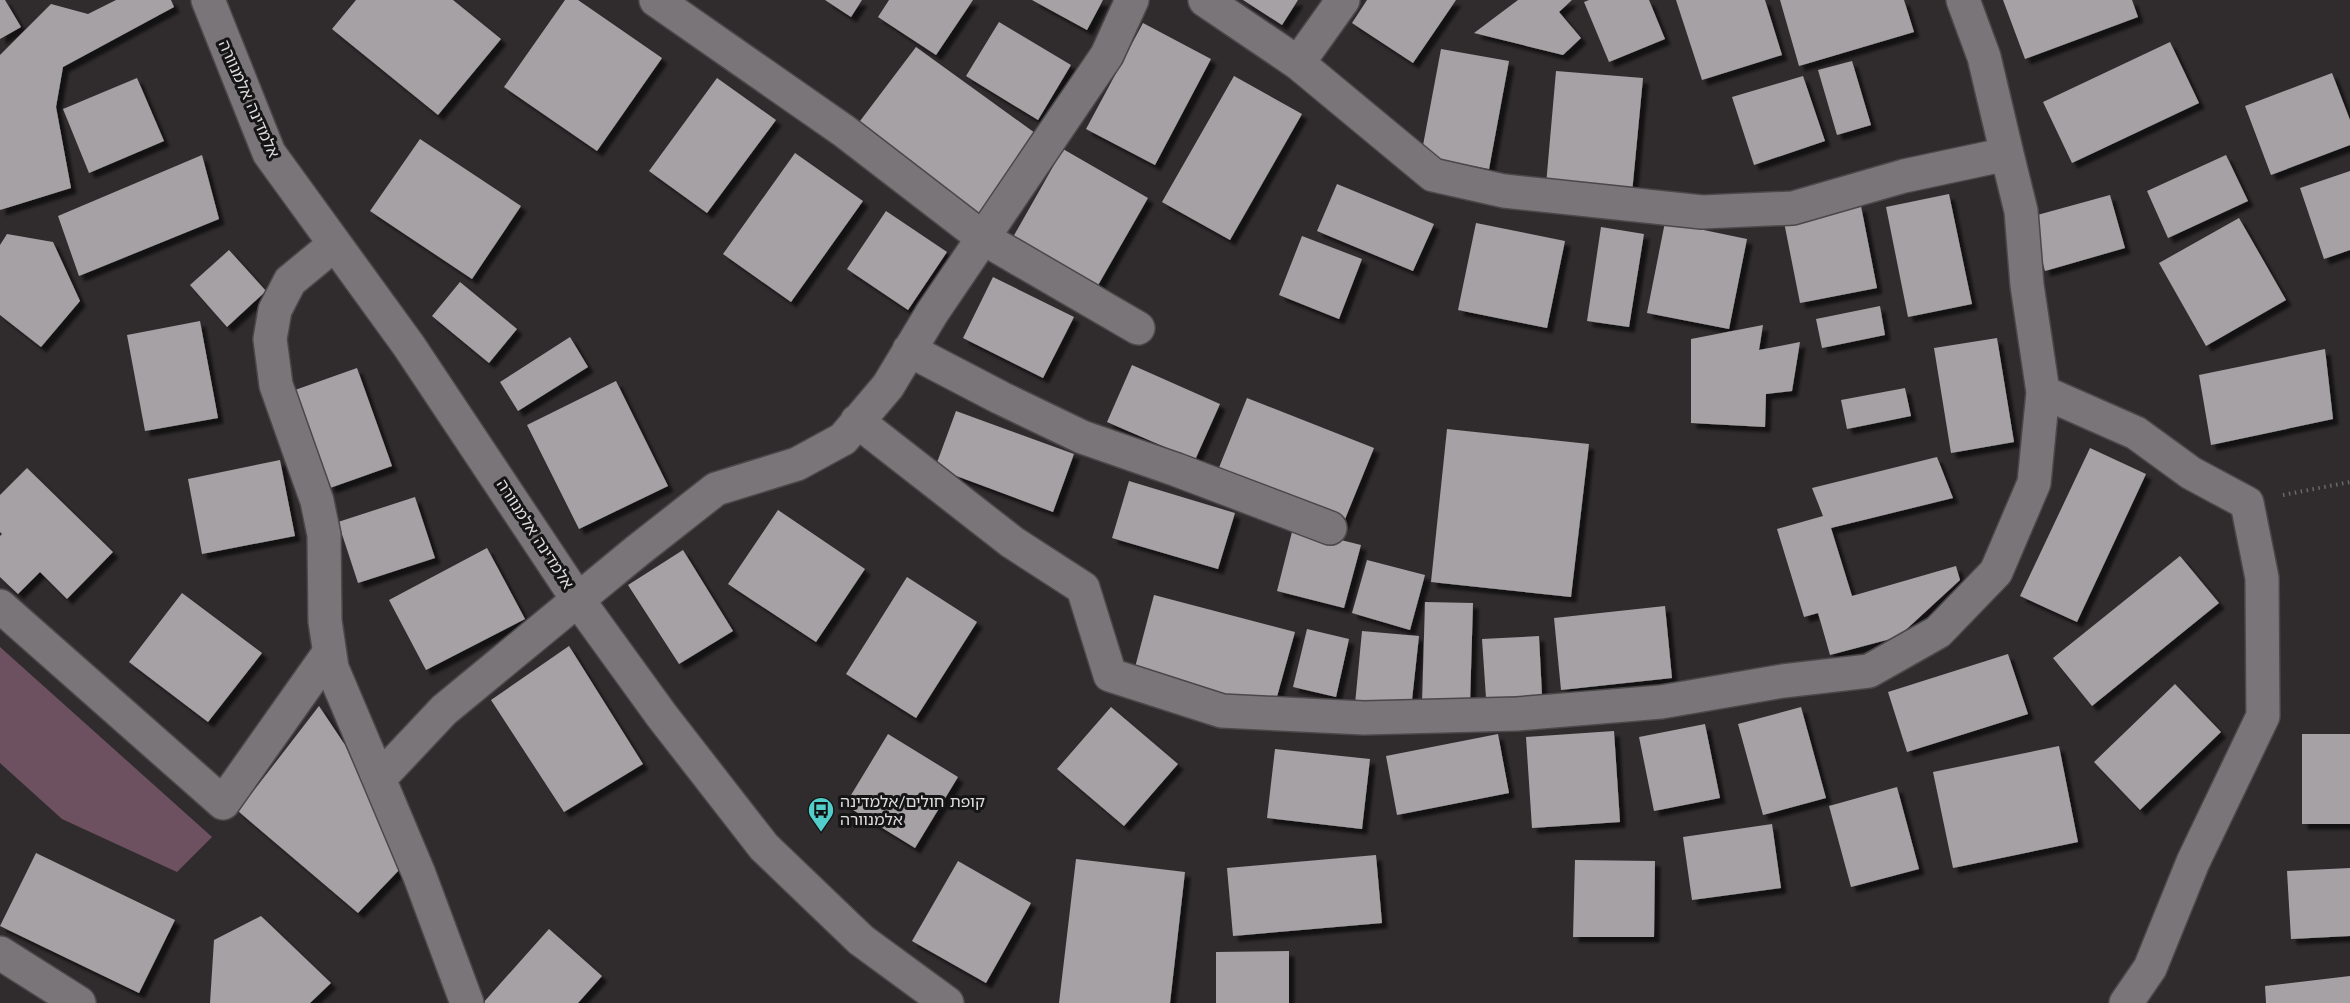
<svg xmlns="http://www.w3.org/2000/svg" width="2350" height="1003" viewBox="0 0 2350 1003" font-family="'Work Sans','Noto Sans Hebrew',sans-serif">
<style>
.forest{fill:#6d5161}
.building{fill:#a6a1a4;filter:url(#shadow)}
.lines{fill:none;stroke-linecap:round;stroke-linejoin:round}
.minor-casing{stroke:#4c484a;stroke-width:36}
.path{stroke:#6a6769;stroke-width:4;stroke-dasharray:1.5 4.5;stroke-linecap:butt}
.minor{stroke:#7a7578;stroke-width:33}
.labels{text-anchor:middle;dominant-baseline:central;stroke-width:6;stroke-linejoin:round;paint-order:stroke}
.street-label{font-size:16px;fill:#e0dddf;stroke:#161516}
.poi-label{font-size:16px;fill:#e0dddf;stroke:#161516;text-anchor:start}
</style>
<defs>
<filter id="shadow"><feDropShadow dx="5.5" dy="5.5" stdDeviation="1.5" flood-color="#0009"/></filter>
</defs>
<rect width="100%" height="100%" fill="#302c2e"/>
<path class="forest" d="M 0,647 L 212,837 L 177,872 L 62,819 L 0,763 Z"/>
<path class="building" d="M 0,0 L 5,0 L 21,27 L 0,39 Z
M 116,0 L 171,0 L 174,7 L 63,67 L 56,107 L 71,188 L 0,210 L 0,55 L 51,4 L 88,14 Z
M 356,0 L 453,0 L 501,39 L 438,115 L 332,29 Z
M 565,0 L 578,0 L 662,58 L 597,151 L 504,87 Z
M 825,0 L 862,0 L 851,17 Z
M 889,0 L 973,0 L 936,55 L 878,17 Z
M 1032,0 L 1103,0 L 1087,30 Z
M 1243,0 L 1298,0 L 1282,25 Z
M 1367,0 L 1456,0 L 1413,63 L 1352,23 Z
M 1518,0 L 1572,0 L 1559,12 L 1581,38 L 1563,55 L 1474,33 Z
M 1589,0 L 1649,0 L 1665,39 L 1609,62 L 1584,2 Z
M 1676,0 L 1765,0 L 1782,55 L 1702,80 Z
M 1780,0 L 1904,0 L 1914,32 L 1799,66 Z
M 2003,0 L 2132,0 L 2138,17 L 2025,59 Z
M 999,22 L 1071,65 L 1038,120 L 966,76 Z
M 1143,23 L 1211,59 L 1155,165 L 1086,129 Z
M 2170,42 L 2199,103 L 2072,163 L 2043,102 Z
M 916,47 L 1035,133 L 978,218 L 854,129 Z
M 1441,49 L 1509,61 L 1489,169 L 1421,156 Z
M 1852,61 L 1871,125 L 1837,135 L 1818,70 Z
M 1556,71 L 1643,78 L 1632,193 L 1546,185 Z
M 2332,73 L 2350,120 L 2350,145 L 2271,175 L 2245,106 Z
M 1234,76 L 1302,114 L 1230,240 L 1162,202 Z
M 1803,76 L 1825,141 L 1754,165 L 1732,97 Z
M 137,78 L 164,141 L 89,173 L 63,109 Z
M 717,78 L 776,120 L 707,213 L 649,171 Z
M 420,139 L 521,206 L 472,279 L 370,211 Z
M 1063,149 L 1148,198 L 1093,294 L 1008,246 Z
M 795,153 L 863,201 L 791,302 L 723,254 Z
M 202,155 L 219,219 L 79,276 L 58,216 Z
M 2226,155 L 2248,201 L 2168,238 L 2147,191 Z
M 2350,171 L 2350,250 L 2324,259 L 2300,188 Z
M 1337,184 L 1434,224 L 1413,271 L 1317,231 Z
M 1949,194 L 1972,304 L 1908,317 L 1886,207 Z
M 2110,195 L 2125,248 L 2045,271 L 2030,217 Z
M 1861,206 L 1877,288 L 1800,303 L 1784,222 Z
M 886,211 L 947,252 L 908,310 L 847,269 Z
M 2239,218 L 2286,300 L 2206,346 L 2159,263 Z
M 1665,222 L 1747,239 L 1729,329 L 1647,313 Z
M 1476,223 L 1565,241 L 1547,328 L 1458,310 Z
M 1601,227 L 1644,234 L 1629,327 L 1587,321 Z
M 7,234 L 53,242 L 80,301 L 41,347 L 0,315 L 0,245 Z
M 1302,236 L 1362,259 L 1339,319 L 1279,295 Z
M 229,250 L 266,291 L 227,327 L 190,285 Z
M 993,277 L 1074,317 L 1043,378 L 963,338 Z
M 460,282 L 517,329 L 489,363 L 432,316 Z
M 1880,306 L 1885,335 L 1822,348 L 1816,319 Z
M 200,321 L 218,418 L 145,431 L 127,335 Z
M 1763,325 L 1759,350 L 1800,342 L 1792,391 L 1766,394 L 1765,427 L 1691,423 L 1691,339 Z
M 570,337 L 588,367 L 518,411 L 500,382 Z
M 1997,338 L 2014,442 L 1951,453 L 1934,348 Z
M 2325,349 L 2333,419 L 2211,445 L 2199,375 Z
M 1132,365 L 1220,404 L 1195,460 L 1107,422 Z
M 357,368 L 392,466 L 330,488 L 295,390 Z
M 616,381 L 668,486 L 579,529 L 527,425 Z
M 1905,388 L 1911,416 L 1847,429 L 1841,400 Z
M 1247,398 L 1374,448 L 1343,524 L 1216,475 Z
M 956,411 L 1074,454 L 1053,512 L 935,468 Z
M 1447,429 L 1589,444 L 1571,597 L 1431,582 Z
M 2090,448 L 2146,474 L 2077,622 L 2020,596 Z
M 1937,457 L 1953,498 L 1831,528 L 1852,596 L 1956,566 L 1960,580 L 1898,637 L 1830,655 L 1818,613 L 1804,617 L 1777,529 L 1823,516 L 1812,488 Z
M 280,460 L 295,536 L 202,554 L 188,479 Z
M 27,468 L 113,552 L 67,599 L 40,572 L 18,594 L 0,577 L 0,536 L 2,534 L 0,532 L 0,495 Z
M 1129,481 L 1235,513 L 1218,569 L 1112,538 Z
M 415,497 L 435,558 L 358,583 L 338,522 Z
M 778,510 L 865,569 L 816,642 L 728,584 Z
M 1293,528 L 1361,545 L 1344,608 L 1277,591 Z
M 487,548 L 525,619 L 426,670 L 389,600 Z
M 683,550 L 733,631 L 679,664 L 628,585 Z
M 2180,556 L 2219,603 L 2092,706 L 2053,658 Z
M 1367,560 L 1425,575 L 1410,630 L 1352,613 Z
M 907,577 L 977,622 L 916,718 L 846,674 Z
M 182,593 L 262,653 L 208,722 L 129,662 Z
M 1154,595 L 1295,632 L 1273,711 L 1133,675 Z
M 1425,602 L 1473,603 L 1470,704 L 1422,703 Z
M 1665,606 L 1672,678 L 1561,690 L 1554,618 Z
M 1307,629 L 1349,639 L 1336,697 L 1293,687 Z
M 1362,631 L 1419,636 L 1411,709 L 1355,704 Z
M 1539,636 L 1542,695 L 1486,698 L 1482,639 Z
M 569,646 L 643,764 L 564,812 L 491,700 Z
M 2008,654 L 2028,714 L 1907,752 L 1888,692 Z
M 2175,684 L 2221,732 L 2140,810 L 2094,762 Z
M 319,706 L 345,745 L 401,868 L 358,913 L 238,811 Z
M 1111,707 L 1178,764 L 1124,826 L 1057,769 Z
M 1801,707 L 1826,798 L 1763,815 L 1738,724 Z
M 1705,724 L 1720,798 L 1654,811 L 1639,737 Z
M 1614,731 L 1620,822 L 1532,828 L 1526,737 Z
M 888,734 L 958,777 L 915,848 L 845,805 Z
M 1498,734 L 1509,793 L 1397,815 L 1386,756 Z
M 2302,734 L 2350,734 L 2350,824 L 2302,824 Z
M 2059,746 L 2078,842 L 1953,868 L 1933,772 Z
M 1275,749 L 1370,759 L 1362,829 L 1267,818 Z
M 1897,787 L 1919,869 L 1851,887 L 1829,806 Z
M 1772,824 L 1781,888 L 1692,900 L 1683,837 Z
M 36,853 L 175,920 L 139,993 L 0,926 Z
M 1376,855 L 1382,923 L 1233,936 L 1227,868 Z
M 1076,859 L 1185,872 L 1170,1003 L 1059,1003 Z
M 1575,860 L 1655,861 L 1654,937 L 1573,937 Z
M 958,861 L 1031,903 L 986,983 L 912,941 Z
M 2350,868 L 2350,936 L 2291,939 L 2287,871 Z
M 261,916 L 331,983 L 310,1003 L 210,1003 L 214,940 Z
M 549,929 L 602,976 L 578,1003 L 483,1003 Z
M 1289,951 L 1289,1003 L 1216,1003 L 1216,952 Z
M 2350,976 L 2350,1003 L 2266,1003 L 2265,986 Z"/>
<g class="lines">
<g class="minor-casing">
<path id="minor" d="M 208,0 L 269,153 L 409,346 L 578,600 L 662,716 L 764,847 L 861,940 L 947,1003
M 656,0 L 844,131 L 983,238 L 1138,328
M 1205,0 L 1298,63 L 1433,175 L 1504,191 L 1702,212 L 1793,208 L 1904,176 L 2007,154 L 1984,57 L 1963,0
M 1298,63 L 1343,0
M 335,244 L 290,281 L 275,310 L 270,339 L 276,385 L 317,501 L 324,535 L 325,621 L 332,668 L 379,779
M 909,350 L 1001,398 L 1082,437 L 1177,470 L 1330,528
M 2043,392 L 2136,433 L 2191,473 L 2247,503 L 2262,578 L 2263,716 L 2193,862 L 2150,968 L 2126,1003
M 857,421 L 1012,542 L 1083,588 L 1110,675 L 1222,711 L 1364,718 L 1517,714 L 1661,702 L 1783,681 L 1869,671 L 1938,632 L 1996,572 L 2034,483 L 2043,392 L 2027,285 L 2021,211 L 2007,154
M 0,606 L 223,803 L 329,653
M 0,953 L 79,1003
M 467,1003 L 419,874 L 379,779 L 444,710 L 637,551 L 716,489 L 797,464 L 843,439 L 888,386 L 932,313 L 1107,55 L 1132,0"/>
</g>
<path class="path" d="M 2283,495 L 2350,482"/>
<use href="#minor" class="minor"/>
</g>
<defs>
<g id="bus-pin" transform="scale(1.35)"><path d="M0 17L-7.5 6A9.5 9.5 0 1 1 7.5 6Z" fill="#53cdca" stroke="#161516"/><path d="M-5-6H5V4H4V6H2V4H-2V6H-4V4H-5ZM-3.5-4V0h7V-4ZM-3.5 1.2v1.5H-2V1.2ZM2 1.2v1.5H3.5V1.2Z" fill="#111"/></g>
</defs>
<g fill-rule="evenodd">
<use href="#bus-pin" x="821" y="810"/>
</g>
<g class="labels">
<g class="street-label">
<text transform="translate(249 99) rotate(66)">אלמדינה אלמנוורה</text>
<text transform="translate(535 534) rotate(57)">אלמדינה אלמנוורה</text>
</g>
<g class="poi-label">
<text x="840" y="801">קופת חולים/אלמדינה<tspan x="840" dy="18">אלמנוורה</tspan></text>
</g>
</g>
</svg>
